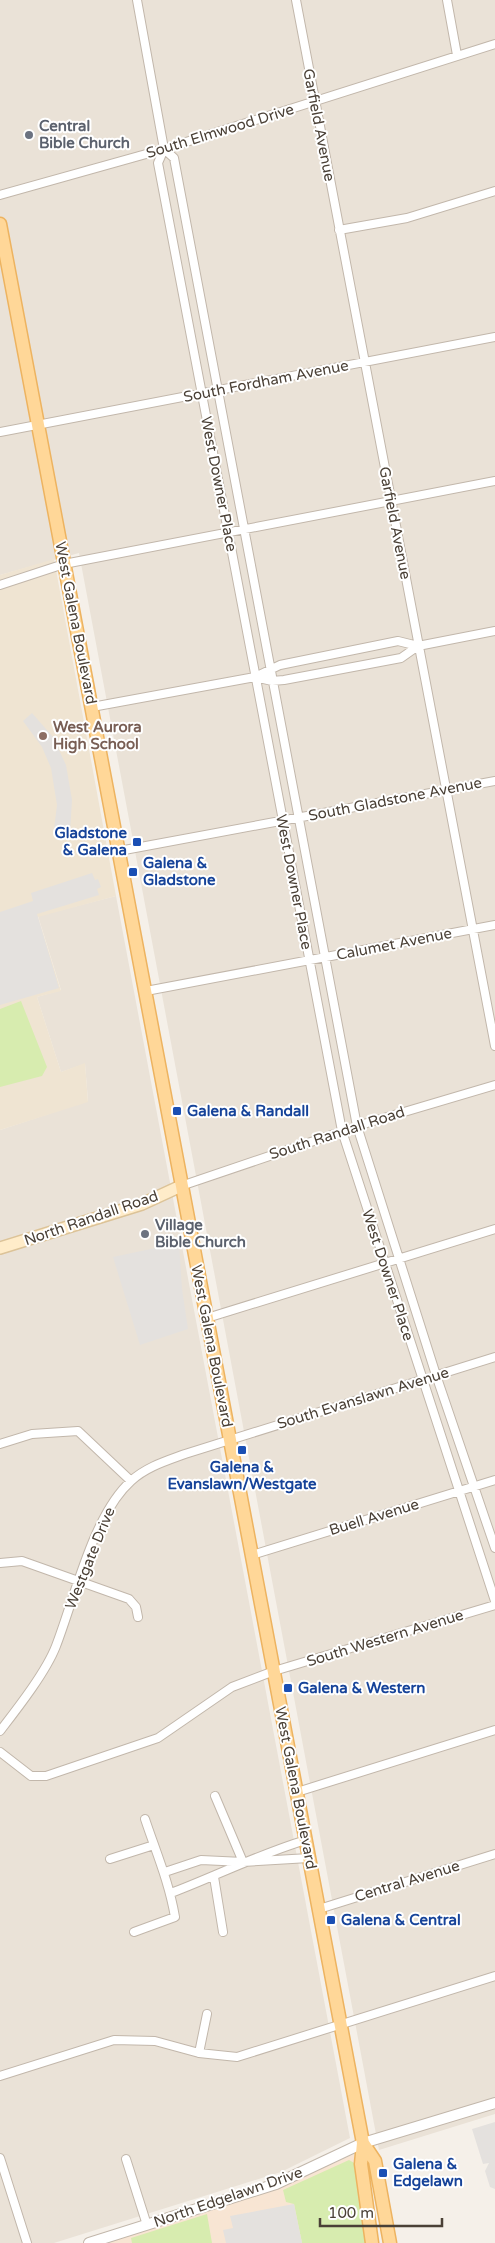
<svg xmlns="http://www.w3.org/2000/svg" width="495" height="2243" viewBox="0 0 495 2243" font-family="'Varela Round',sans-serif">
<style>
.residential{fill:#eae2d7}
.commercial{fill:#f8e5d3}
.education{fill:#efe4d2}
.green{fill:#d7ecaf}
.parking{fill:#e4e1de}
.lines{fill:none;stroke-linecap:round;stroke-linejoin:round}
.minor-casing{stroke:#c2b7ab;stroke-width:10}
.tertiary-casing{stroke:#c2b7ab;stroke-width:12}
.secondary-casing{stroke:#dcc398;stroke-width:14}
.primary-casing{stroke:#edb360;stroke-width:15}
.minor{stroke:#fff;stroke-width:8}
.tertiary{stroke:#fff;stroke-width:10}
.secondary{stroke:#ffecc9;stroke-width:11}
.primary{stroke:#ffd798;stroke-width:12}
.worship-dot{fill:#6b7280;stroke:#fff;stroke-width:2}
.education-dot{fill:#8d6e63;stroke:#fff;stroke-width:2}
.transit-dot{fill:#1a4fb4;stroke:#fff;stroke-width:2}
.labels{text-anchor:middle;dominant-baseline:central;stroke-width:4;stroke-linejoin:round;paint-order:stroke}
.street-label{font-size:15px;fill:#4a4036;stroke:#fff}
.worship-label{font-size:15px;font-weight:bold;fill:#5b616d;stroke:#fff;text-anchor:start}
.education-label{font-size:15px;font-weight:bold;fill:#785e54;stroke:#fff;text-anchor:start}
.transit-label{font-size:15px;font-weight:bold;fill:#164399;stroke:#fff;text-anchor:start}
</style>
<rect width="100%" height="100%" fill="#f5f0e9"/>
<path class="residential" d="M 0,0 L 495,0 L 495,2114 L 379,2150 L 79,553 L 0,575 Z
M 116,896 L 350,2138 L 281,2172 L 54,2243 L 0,2243 L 0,1130 L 88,1101 L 85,1064 L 61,1072 L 37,997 L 61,990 L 38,916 Z"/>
<path class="commercial" d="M 354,2154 L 370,2243 L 105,2243 L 284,2186 Z"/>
<path class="education" d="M 54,559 L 116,896 L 38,917 L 61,991 L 37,997 L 61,1072 L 85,1063 L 88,1102 L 0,1130 L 0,575 Z"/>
<path class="green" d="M 21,1001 L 47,1067 L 42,1076 L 0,1087 L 0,1009 Z
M 349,2160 L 356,2164 L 367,2243 L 302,2243 L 294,2204 L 286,2202 L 283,2190 Z
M 207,2214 L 212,2243 L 132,2243 L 131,2238 Z"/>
<path class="parking" d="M 32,713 L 53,737 L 66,765 L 72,800 L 70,833 L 54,829 L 57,805 L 51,768 L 42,747 L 23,721 Z
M 92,873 L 95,880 L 98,879 L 101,887 L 97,889 L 99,895 L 37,914 L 59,988 L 0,1005 L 0,912 L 33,901 L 31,893 Z
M 179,1243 L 182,1289 L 188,1329 L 140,1345 L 113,1257 Z
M 495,2122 L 495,2189 L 490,2187 L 485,2171 L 489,2163 L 483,2164 L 472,2129 Z
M 294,2204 L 302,2243 L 226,2243 L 223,2230 L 233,2228 L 230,2216 Z"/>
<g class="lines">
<g class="minor-casing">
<path id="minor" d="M 137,0 L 164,149 L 158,163 L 342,1131 L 495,1601
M 296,0 L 495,1046
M 447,0 L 457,55
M 164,149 L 174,158 L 357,1126 L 436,1375 L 495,1548
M 0,195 L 164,149 L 495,44
M 339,230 L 407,218 L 495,191
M 0,432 L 495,337
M 0,585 L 64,564 L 495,481
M 255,677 L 272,681 L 284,680 L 401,658 L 418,646 L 495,631
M 92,707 L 255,677 L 280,665 L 398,641 L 418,646
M 119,851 L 495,781
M 146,991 L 495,925
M 181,1186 L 367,1123 L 495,1085
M 207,1318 L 495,1229
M 0,1444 L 32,1434 L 78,1431 L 131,1481
M 252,1555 L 495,1480
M 0,1563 L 22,1561 L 129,1599 L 136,1607 L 138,1617
M 0,1731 C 17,1709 46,1672 56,1646 C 75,1597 93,1515 131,1481 C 146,1467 166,1461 185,1454 L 495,1357
M 0,1752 L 31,1776 L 46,1776 L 158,1738 L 232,1687 L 274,1671 L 495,1605
M 297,1792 L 495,1730
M 215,1796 L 243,1862
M 110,1859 L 154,1845
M 165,1872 L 201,1860 L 243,1862 L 309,1858
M 214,1877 L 223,1932
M 171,1893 C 216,1876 259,1854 306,1840
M 319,1909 L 495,1854
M 134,1932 L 175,1917 C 169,1882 156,1852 145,1819
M 199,2053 L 207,2014
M 0,2076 L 114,2040 L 155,2041 L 199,2053 L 237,2057 L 495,1976
M 0,2158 L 27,2243
M 126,2159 L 147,2225"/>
</g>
<g class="tertiary-casing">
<path id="tertiary" d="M 89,2243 L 276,2184 L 363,2143 L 495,2103"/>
</g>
<g class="secondary-casing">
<path id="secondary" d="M 0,1248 L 142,1204 L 181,1186"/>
</g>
<g class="primary-casing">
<path id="primary" d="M 0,224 L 363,2143 L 361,2164 L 372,2243
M 363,2143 L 375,2161 L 390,2243"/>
</g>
<use href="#minor" class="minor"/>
<use href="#tertiary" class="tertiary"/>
<use href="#secondary" class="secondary"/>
<use href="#primary" class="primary"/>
</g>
<g class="worship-dot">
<circle cx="29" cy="135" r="5"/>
<circle cx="145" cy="1234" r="5"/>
</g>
<circle class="education-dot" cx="43" cy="736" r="5"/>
<g class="transit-dot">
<rect x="132" y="837" width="10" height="10" rx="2.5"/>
<rect x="128" y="867" width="10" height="10" rx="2.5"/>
<rect x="172" y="1106" width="10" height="10" rx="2.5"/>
<rect x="237" y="1445" width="10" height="10" rx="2.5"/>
<rect x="283" y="1683" width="10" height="10" rx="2.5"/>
<rect x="326" y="1915" width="10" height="10" rx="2.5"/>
<rect x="378" y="2168" width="10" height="10" rx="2.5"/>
</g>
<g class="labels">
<g class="street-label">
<text transform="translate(319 125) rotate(79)">Garfield Avenue</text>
<text transform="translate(220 131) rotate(-17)">South Elmwood Drive</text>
<text transform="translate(266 381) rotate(-11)">South Fordham Avenue</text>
<text transform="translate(219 484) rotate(79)">West Downer Place</text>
<text transform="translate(395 523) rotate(79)">Garfield Avenue</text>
<text transform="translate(76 623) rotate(79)">West Galena Boulevard</text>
<text transform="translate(395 799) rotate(-11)">South Gladstone Avenue</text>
<text transform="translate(294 882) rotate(79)">West Downer Place</text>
<text transform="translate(394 944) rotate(-11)">Calumet Avenue</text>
<text transform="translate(337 1133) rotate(-18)">South Randall Road</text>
<text transform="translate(91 1218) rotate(-19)">North Randall Road</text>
<text transform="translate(388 1275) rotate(72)">West Downer Place</text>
<text transform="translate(212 1346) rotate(79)">West Galena Boulevard</text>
<text transform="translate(363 1398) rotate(-17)">South Evanslawn Avenue</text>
<text transform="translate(374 1517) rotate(-17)">Buell Avenue</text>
<text transform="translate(90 1558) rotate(-68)">Westgate Drive</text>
<text transform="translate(385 1638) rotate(-17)">South Western Avenue</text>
<text transform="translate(296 1788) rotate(79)">West Galena Boulevard</text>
<text transform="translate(407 1881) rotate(-17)">Central Avenue</text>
<text transform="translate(228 2197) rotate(-19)">North Edgelawn Drive</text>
</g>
<g class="worship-label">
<text x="39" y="126">Central<tspan x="39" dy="17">Bible Church</tspan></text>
<text x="155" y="1225">Village<tspan x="155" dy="17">Bible Church</tspan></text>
</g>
<g class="education-label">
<text x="53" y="727">West Aurora<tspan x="53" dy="17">High School</tspan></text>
</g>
<g class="transit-label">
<text x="127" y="833" text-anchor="end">Gladstone<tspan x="127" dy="17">&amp; Galena</tspan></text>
<text x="143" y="863">Galena &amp;<tspan x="143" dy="17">Gladstone</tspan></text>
<text x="187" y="1111">Galena &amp; Randall</text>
<text x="242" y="1467" text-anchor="middle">Galena &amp;<tspan x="242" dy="17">Evanslawn/Westgate</tspan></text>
<text x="298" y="1688">Galena &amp; Western</text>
<text x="341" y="1920">Galena &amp; Central</text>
<text x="393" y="2164">Galena &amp;<tspan x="393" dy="17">Edgelawn</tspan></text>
</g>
</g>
<path d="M320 2218v8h122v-8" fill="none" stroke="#4a4036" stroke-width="2.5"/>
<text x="328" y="2218" font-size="15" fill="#4a4036" stroke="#ffffff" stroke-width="4" paint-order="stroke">100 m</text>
</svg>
